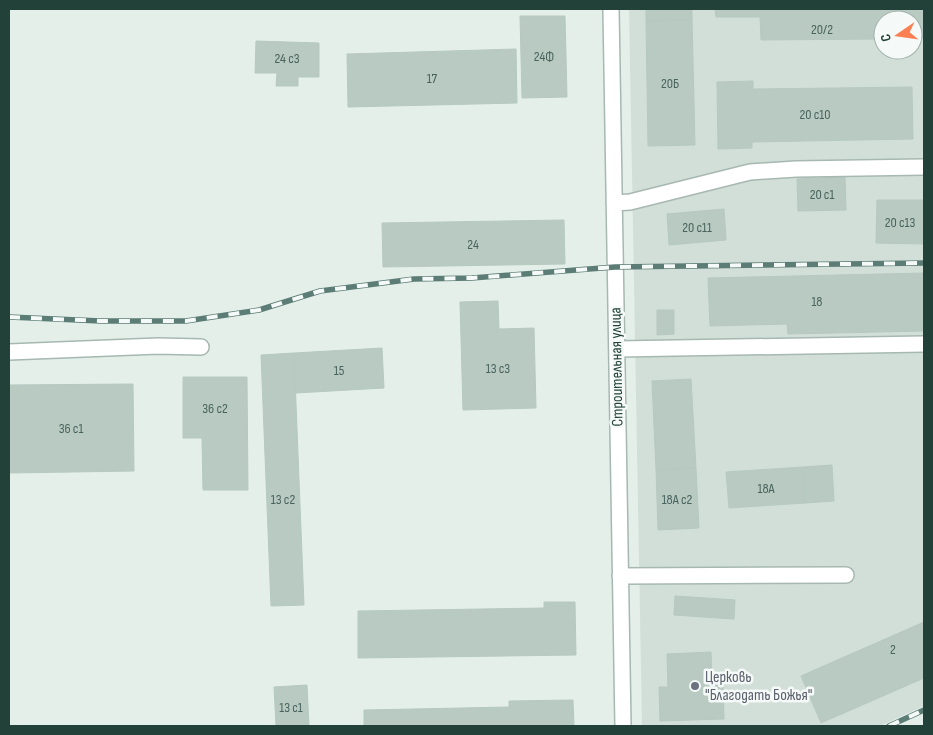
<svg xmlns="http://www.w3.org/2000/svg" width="933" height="735" viewBox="0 0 933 735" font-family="'Sofia Sans Condensed',sans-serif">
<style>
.built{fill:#d2dfd9;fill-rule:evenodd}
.building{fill:#b9cac3;stroke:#b6c9c1}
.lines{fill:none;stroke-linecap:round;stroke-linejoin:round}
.minor-casing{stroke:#a6b8b1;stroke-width:18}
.minor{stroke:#fff;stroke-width:15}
.rail-casing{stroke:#5c7d75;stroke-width:5.5}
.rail{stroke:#f5faf8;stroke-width:4;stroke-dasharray:11;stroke-linecap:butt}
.worship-dot{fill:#6b7280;stroke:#f5faf8;stroke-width:2}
.labels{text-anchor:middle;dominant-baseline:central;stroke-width:5;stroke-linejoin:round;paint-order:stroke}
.number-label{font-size:14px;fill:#48645c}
.street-label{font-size:16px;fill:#224239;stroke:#f5faf8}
.worship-label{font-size:16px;fill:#5b616d;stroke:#f5faf8;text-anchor:start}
</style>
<rect width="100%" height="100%" fill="#e4efea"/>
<path class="built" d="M 629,9 L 924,9 L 924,706 L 880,726 L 642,726 ZM 883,20 L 913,20 L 913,50 L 883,50 Z"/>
<path class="building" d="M 646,9 L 692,9 L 692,20 L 646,21 Z
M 715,9 L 924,9 L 924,38 L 913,38 L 913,20 L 883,20 L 883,39 L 761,40 L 760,17 L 716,17 Z
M 520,16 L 565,16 L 567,97 L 522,98 Z
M 692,20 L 695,145 L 648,146 L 646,21 Z
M 256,41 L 319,43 L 319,77 L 298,77 L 298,86 L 276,86 L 277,73 L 255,73 Z
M 516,49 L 517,103 L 348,107 L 347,54 Z
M 753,81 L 753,89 L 912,87 L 913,139 L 752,142 L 752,148 L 718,149 L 717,82 Z
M 845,177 L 846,210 L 798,211 L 797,179 Z
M 877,200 L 924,200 L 924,244 L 876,243 Z
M 724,209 L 726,240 L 669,245 L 667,214 Z
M 564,220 L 565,264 L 383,267 L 382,223 Z
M 924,273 L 924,331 L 788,334 L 787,324 L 710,326 L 708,278 Z
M 498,301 L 499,329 L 534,328 L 536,408 L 463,410 L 460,302 Z
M 657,310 L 674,310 L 674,334 L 657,335 Z
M 382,348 L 384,388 L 296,393 L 294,353 Z
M 294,353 L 304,605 L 271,606 L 261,355 Z
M 183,377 L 247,377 L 248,490 L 203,490 L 202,438 L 183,438 Z
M 691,379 L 696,468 L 656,470 L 652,381 Z
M 133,384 L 134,471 L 9,473 L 9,385 Z
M 832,465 L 834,501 L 805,503 L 803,467 Z
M 803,467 L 805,503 L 729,508 L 726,472 Z
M 696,468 L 699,528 L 658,530 L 656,470 Z
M 675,596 L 735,600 L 734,619 L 674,615 Z
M 544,602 L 575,602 L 576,655 L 358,658 L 358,611 L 544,608 Z
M 924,622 L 924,678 L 821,723 L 801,676 Z
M 711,652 L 712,684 L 723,684 L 724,719 L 660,721 L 659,687 L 668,687 L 667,654 Z
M 307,685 L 309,726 L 276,726 L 274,687 Z
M 573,700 L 574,726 L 364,726 L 364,710 L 509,707 L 509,701 Z"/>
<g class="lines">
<g class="minor-casing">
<path id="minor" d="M 611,9 L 623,726
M 614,203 L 630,202 L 750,172 L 796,169 L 924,167
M 617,349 L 924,344
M 9,352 L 158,346 L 201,347
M 620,576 L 846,575"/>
</g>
<use href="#minor" class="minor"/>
<g class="rail-casing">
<path id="rail" d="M 9,317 L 101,321 L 186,321 L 259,310 L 320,291 L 414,279 L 472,278 L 615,267 L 924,263
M 889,726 L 924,710"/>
</g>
<use href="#rail" class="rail"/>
</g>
<circle class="worship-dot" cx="695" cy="686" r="5"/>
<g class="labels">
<g class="number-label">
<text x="822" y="29">20/2</text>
<text x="544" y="56">24Ф</text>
<text x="287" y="58">24 с3</text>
<text x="432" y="78">17</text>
<text x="670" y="83">20Б</text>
<text x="815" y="114">20 с10</text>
<text x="822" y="194">20 с1</text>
<text x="900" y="222">20 с13</text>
<text x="697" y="227">20 с11</text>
<text x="473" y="244">24</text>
<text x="817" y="301">18</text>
<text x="498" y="368">13 с3</text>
<text x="339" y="370">15</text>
<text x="215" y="408">36 с2</text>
<text x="71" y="428">36 с1</text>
<text x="766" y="488">18А</text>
<text x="283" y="499">13 с2</text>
<text x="677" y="499">18А с2</text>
<text x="893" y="649">2</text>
<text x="291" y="707">13 с1</text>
</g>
<g class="street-label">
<text transform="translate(617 367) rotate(-91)">Строительная улица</text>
</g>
<g class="worship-label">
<text x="705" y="677">Церковь<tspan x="705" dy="18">"Благодать Божья"</tspan></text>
</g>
</g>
<rect width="933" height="735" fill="none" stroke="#224239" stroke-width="20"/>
<g transform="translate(898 35) rotate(257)"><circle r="24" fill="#f5faf8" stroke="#a1b0ac"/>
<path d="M0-4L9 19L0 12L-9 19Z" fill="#fc7f54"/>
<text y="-8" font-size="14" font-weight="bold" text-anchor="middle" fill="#224239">С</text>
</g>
</svg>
